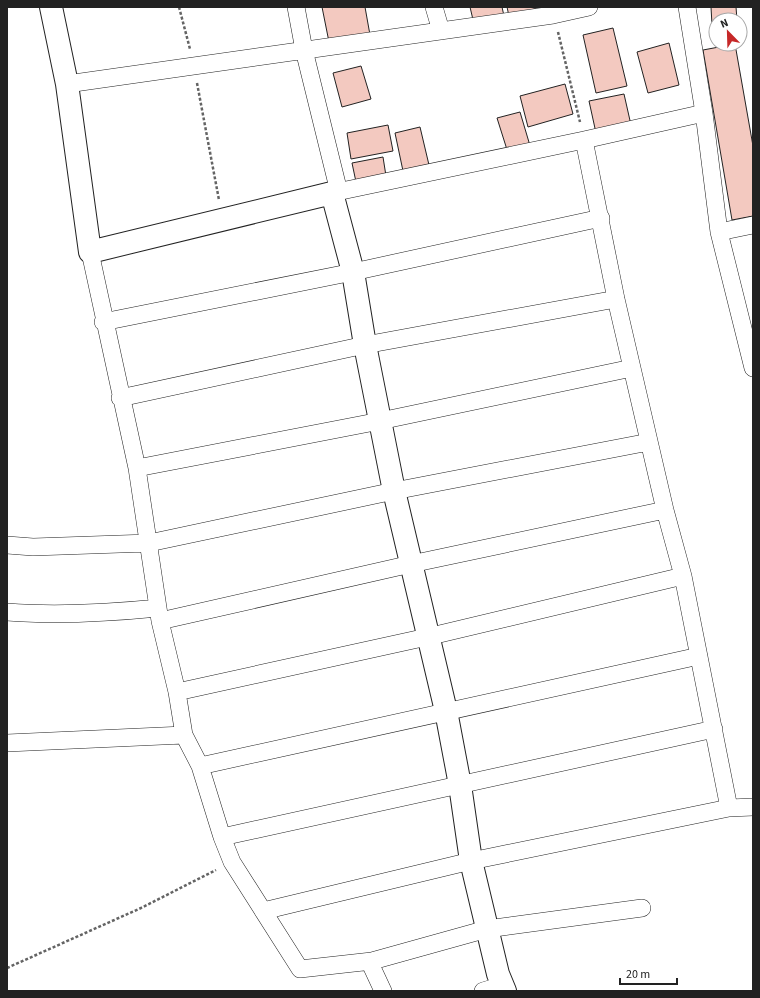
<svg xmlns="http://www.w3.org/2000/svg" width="760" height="998" viewBox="0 0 760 998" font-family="'Source Sans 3',sans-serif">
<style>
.building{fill:#f3c9c0;stroke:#222}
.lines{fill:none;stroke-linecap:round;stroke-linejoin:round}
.street-casing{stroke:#222;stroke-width:18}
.secondary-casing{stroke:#222;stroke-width:24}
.path{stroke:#646464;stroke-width:2.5;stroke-dasharray:3 2;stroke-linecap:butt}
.street{stroke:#fff;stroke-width:17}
.secondary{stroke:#fff;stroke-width:22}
</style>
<rect width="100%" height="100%" fill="#fff"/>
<path class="building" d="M 322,7 L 365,7 L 370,35 L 329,42 Z
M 470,7 L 502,7 L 504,16 L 474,24 Z
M 507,7 L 541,7 L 509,16 Z
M 711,7 L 736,7 L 737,20 L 716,20 L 716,43 L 713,43 Z
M 613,28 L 627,86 L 596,93 L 583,35 Z
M 669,43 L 679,85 L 648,93 L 637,52 Z
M 735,44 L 753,146 L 753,216 L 732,220 L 703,50 Z
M 361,66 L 371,99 L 342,107 L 333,73 Z
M 565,84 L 573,114 L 528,127 L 520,96 Z
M 624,94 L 631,125 L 596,133 L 589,101 Z
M 520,112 L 531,149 L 509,156 L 497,118 Z
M 388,125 L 393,151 L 351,159 L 347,133 Z
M 420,127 L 429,165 L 403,171 L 395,133 Z
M 383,157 L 386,176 L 356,182 L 352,163 Z"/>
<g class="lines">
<g class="street-casing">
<path id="street" d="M 296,7 L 304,50 L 339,192
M 434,7 L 441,31
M 687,7 L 704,113 L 719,232
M 67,84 L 553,15 L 589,7
M 584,140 L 704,113
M 332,193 L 584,140 L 616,299 L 665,510 L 683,576 L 729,808 L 753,807
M 753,225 L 719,232 L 753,368
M 90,252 L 137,468 L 160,621 L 177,692 L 184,735 L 200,766 L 222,837 L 232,862 L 300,969 L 372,961
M 103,322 L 353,272 L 601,218
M 120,398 L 365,345 L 616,299
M 137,468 L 380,421 L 632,368
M 7,545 L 33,547 L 149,543 L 394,491 L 649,442
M 7,612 C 57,616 108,613 158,608
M 160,621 L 411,564 L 665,510
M 177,692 L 427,637 L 683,576
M 7,743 L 184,735
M 200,766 L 699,656
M 222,837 L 714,729
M 263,911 L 471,861 L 729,808
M 383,991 L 370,963 L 372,961 L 487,929 L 642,908
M 483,991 L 503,985"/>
</g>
<g class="secondary-casing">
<path id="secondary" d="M 51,7 L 67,84 L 90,252 L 332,193 L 353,272 L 365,345 L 394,491 L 446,711 L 460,785 L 471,861 L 498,974 L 505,991"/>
</g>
<path class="path" d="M 179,7 L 190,49
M 558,32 L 580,122
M 197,83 L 219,200
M 7,968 L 141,908 L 216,870"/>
<use href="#street" class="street"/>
<use href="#secondary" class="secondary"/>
</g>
<rect width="760" height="998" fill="none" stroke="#222222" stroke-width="16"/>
<g transform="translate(728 32) rotate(337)"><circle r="19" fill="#ffffff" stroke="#a7a7a7"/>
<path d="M0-3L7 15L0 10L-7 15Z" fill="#c62828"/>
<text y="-6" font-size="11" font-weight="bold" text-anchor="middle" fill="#222222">N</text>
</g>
<path d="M620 978v6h57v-6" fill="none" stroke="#222222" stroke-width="2"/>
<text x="626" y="978" font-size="12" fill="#222222" stroke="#ffffff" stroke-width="3" paint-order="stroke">20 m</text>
</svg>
